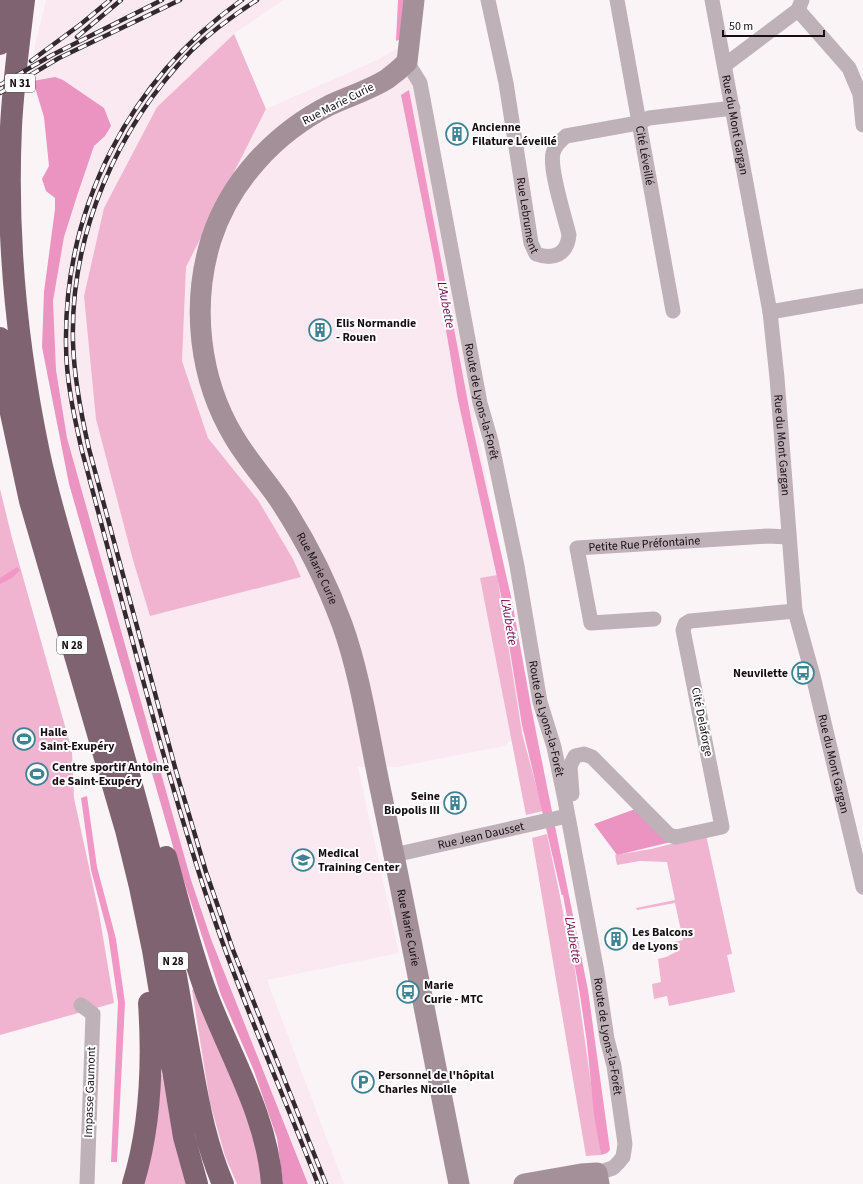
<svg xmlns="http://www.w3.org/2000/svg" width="863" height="1184" viewBox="0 0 863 1184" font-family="'Source Sans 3',sans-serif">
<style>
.built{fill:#fae9f1}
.green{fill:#f0b4d1}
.forest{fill:#eb93c1}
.water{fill:#f097c5}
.pier{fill:#fbf4f7}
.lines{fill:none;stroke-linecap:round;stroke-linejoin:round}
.street{stroke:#bfb1b8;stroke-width:15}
.secondary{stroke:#a49099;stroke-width:21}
.highway{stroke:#7f6371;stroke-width:22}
.rail-casing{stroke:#332a2e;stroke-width:4.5}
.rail{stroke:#fff;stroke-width:3;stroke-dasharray:9;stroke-linecap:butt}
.labels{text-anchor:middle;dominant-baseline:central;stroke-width:4;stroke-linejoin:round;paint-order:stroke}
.shield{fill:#fff;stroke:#5d5659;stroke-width:1}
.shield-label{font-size:11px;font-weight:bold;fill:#170d12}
.street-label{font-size:12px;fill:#170d12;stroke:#fff}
.poi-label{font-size:12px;font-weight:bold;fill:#170d12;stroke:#fff;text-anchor:start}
.water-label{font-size:13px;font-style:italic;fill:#72064d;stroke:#fff}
</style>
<rect width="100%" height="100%" fill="#fbf4f7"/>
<path class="built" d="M 46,0 L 283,0 L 234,34 L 157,107 L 84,295 L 301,577 L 293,559 L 258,500 L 208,438 L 182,361 L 186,267 L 266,109 L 377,60 L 405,44 L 496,529 L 537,730 L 522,733 L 504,746 L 397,767 L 358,767 L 399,953 L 267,980 L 344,1184 L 308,1184 L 211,939 L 191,880 L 67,438 L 56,370 L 53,301 L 64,237 L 94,146 L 105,136 L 55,77 L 33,81 L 34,49 Z"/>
<path class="green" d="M 234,34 L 266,109 L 186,267 L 182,361 L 208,438 L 258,500 L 293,559 L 301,577 L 150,616 L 133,560 L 96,419 L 84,296 L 104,208 L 157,107 Z
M 0,489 L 12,538 L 72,751 L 74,798 L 99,913 L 114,1003 L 0,1035 Z
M 497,575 L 522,733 L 543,811 L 526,815 L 480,578 Z
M 547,834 L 574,963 L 601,1155 L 586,1156 L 532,838 Z
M 706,835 L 732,954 L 727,955 L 735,992 L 669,1006 L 667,996 L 654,999 L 652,984 L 661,982 L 658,959 L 666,957 L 676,952 L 674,942 L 683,940 L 675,903 L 637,910 L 636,908 L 675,900 L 667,862 L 640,861 L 617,865 L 615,855 L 651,849 Z
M 196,988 L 247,1106 L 266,1184 L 237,1184 L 225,1156 L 210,1103 L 192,990 Z
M 159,1074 L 162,1075 L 177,1152 L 186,1184 L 141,1184 Z"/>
<path class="forest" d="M 55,77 L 63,80 L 104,108 L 111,126 L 105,136 L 94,146 L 78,193 L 64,237 L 53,301 L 56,370 L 67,438 L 191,880 L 211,939 L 308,1184 L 283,1184 L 277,1138 L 254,1071 L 221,995 L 174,850 L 69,484 L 42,347 L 44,292 L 55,209 L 55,198 L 46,191 L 42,179 L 49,166 L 44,117 L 33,81 Z
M 638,808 L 671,842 L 617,855 L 594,824 Z"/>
<path class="water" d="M 398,0 L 408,0 L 403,38 L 396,41 Z
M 409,90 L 473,429 L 512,601 L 532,712 L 588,990 L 610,1150 L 607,1153 L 601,1155 L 594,1115 L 587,1043 L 580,995 L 564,905 L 522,725 L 501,595 L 458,400 L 434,260 L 401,95 Z
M 17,567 L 20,570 L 12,578 L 0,584 L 0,578 Z
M 87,796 L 97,867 L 116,939 L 125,1003 L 117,1162 L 111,1162 L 118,1002 L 108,934 L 91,870 L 81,798 Z"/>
<path class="pier" d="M 560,895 L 563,895 L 567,917 L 564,917 Z"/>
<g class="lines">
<g class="street">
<path id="s1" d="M 488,0 L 506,83 L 531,243 L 536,254 C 553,260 567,255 569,235 C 565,217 549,170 553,153 C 555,146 561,140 566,136 L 638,123 L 649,118 L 733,108"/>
<path id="s2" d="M 617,0 L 673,311"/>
<path id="s3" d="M 712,0 L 770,312 L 777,378 L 795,611 L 813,676 L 863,887"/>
<path d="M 798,10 L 849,68 L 860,94 L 863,125"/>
<path id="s4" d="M 407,62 L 420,83 L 480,403 L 491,441 L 517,566 L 540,702 L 554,747 L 564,795 L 597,972 L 607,1039 L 614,1066 L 625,1144 L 623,1157 L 618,1163 L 613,1168 L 597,1173"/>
<path d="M 725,65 L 798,10 L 802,0"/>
<path d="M 770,312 L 863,296"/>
<path id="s5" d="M 654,619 L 591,623 L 577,548 L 768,536 L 788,537"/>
<path d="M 572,794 L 570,766 L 575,756 L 584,754 L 592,757 L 669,835 L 676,837 L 722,827 L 683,630 L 685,624 L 690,621 L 795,611"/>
<path id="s6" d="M 394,855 L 567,816"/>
<path d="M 81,1005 L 93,1014 L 87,1184"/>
</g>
<g class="secondary">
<path id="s7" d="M 414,0 L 407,62 C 401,68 394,74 387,79 C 370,90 349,96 330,105 C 275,133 230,181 211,240 C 191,305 199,379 234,437 C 248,461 267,481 282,504 C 306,541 327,583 342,624 C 361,676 370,742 382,797 C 409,926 433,1055 459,1184"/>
<path d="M 524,1184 L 581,1174 L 597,1173 L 599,1184"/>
</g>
<path class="highway" d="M 24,0 C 19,42 13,85 11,127 C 6,236 17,347 39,453 C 50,505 66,555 81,606 C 107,696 133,785 156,876 C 171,939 180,1003 192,1067 C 199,1107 207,1147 223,1184
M 0,44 L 5,0
M 0,338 L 9,404 L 30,501 L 126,830 L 140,887 L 153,950 L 184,1137 L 197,1184
M 166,857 C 179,903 190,950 207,995 C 231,1058 267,1116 272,1184
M 133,1184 C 151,1126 153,1063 149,1003"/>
<g class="rail-casing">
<path id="rail" d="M 242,0 C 130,79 64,207 66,344 C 66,380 74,416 82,451 C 120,592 155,734 199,873 C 232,979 278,1081 318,1184
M 257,0 C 234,15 212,31 192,50 C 117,127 70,234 73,342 C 74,379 81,414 89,449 L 176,771 L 206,872 L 233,950 L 326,1184
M 77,37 L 121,0
M 31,61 L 81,24 L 110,0
M 0,85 L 52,55 L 162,0
M 0,93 L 59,58 L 180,0"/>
</g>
<use href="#rail" class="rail"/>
</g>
<defs>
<g id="building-ring" transform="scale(1.15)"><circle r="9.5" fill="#fff" stroke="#3f8392" stroke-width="1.5"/><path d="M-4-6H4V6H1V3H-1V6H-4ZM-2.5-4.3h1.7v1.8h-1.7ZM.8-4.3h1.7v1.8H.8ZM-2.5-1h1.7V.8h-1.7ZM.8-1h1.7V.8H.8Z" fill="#3f8392"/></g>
<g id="bus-ring" transform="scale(1.15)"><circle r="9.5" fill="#fff" stroke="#3f8392" stroke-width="1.5"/><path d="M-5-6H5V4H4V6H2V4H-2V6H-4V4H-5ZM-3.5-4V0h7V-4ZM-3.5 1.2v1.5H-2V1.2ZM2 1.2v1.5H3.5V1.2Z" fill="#3f8392"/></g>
<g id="stadium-ring" transform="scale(1.15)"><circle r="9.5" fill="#fff" stroke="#3f8392" stroke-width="1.5"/><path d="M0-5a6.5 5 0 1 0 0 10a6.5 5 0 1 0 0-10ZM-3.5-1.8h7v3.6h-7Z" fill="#3f8392"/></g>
<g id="university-ring" transform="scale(1.15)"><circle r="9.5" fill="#fff" stroke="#3f8392" stroke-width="1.5"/><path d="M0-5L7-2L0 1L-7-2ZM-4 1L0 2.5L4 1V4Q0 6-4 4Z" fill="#3f8392"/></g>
<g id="parking-ring" transform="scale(1.15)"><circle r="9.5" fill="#fff" stroke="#3f8392" stroke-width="1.5"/><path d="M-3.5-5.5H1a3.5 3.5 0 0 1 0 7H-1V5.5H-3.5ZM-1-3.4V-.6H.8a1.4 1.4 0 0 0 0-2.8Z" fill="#3f8392"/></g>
</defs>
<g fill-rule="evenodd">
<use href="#building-ring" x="457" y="134"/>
<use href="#building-ring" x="320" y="330"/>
<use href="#bus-ring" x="803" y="673"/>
<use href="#stadium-ring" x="24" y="739"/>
<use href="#stadium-ring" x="37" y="774"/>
<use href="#building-ring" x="455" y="803"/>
<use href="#university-ring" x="303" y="860"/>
<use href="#building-ring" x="616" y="939"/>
<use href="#bus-ring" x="408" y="992"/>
<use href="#parking-ring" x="363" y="1082"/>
</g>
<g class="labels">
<g class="shield">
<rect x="5" y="74" width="30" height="18" rx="3"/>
<rect x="57" y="636" width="30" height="18" rx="3"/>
<rect x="158" y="952" width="30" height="18" rx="3"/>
</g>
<g class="shield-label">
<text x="20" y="83">N 31</text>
<text x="72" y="645">N 28</text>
<text x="173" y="961">N 28</text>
</g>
<g class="street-label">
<text transform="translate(338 104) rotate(-27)">Rue Marie Curie</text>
<text stroke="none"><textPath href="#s3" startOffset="127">Rue du Mont Gargan</textPath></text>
<text stroke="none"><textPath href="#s2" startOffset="158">Cité Léveillé</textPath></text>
<text stroke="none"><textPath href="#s1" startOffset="219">Rue Lebrument</textPath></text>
<text stroke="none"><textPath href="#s4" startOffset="349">Route de Lyons-la-Forêt</textPath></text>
<text stroke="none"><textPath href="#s3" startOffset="451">Rue du Mont Gargan</textPath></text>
<text stroke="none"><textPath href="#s5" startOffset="207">Petite Rue Préfontaine</textPath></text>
<text stroke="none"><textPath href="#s7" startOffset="696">Rue Marie Curie</textPath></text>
<text stroke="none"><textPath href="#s4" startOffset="673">Route de Lyons-la-Forêt</textPath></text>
<text transform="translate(702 722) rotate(79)">Cité Delaforge</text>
<text stroke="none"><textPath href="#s3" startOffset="775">Rue du Mont Gargan</textPath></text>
<text stroke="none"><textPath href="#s6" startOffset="89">Rue Jean Dausset</textPath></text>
<text stroke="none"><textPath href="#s7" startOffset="1068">Rue Marie Curie</textPath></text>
<text stroke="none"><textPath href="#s4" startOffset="997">Route de Lyons-la-Forêt</textPath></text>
<text transform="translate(90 1092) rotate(-88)">Impasse Gaumont</text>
</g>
<g class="poi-label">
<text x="472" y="127">Ancienne<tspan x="472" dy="14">Filature Léveillé</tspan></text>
<text x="336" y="323">Elis Normandie<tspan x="336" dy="14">- Rouen</tspan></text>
<text x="788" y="673" text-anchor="end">Neuvilette</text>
<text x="40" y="732">Halle<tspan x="40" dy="14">Saint-Exupéry</tspan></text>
<text x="52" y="767">Centre sportif Antoine<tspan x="52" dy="14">de Saint-Exupéry</tspan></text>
<text x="440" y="796" text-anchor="end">Seine<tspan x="440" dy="14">Biopolis III</tspan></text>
<text x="318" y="853">Medical<tspan x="318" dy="14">Training Center</tspan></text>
<text x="632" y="932">Les Balcons<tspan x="632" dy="14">de Lyons</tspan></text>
<text x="424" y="985">Marie<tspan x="424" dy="14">Curie - MTC</tspan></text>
<text x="378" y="1075">Personnel de l'hôpital<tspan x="378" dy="14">Charles Nicolle</tspan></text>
</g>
<g class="water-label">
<text transform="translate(446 305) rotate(79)">L'Aubette</text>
<text transform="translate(509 622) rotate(80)">L'Aubette</text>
<text transform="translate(573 940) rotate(80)">L'Aubette</text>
</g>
</g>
<path d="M723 30v6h101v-6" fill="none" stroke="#170d12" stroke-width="2"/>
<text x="729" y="30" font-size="12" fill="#170d12" stroke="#ffffff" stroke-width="3" paint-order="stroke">50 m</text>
</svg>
